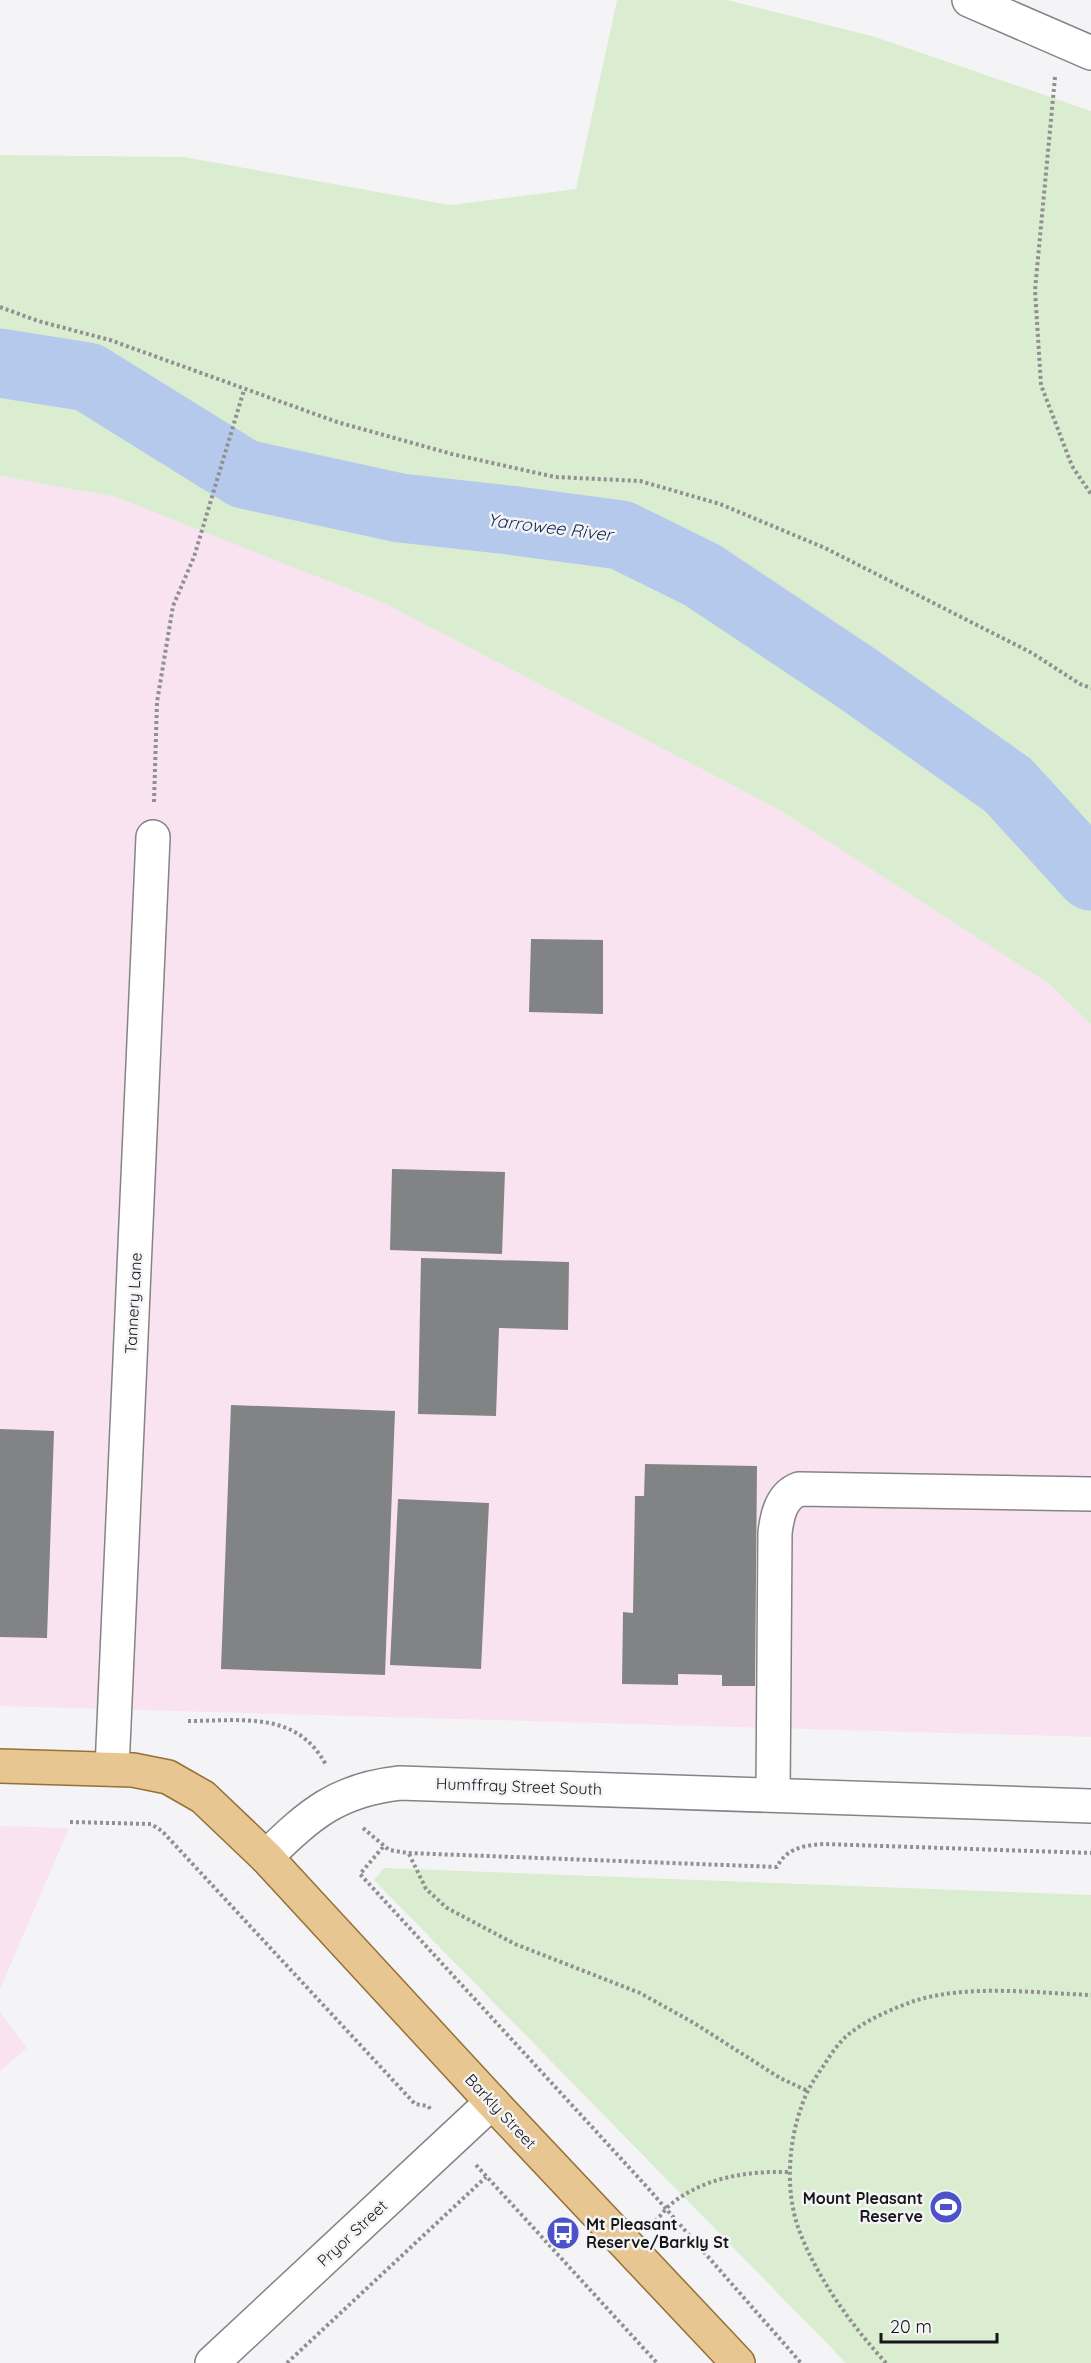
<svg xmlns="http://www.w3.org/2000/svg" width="1091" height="2363" viewBox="0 0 1091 2363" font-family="Quicksand,sans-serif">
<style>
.industrial{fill:#f9e3f1}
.green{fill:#dbedd0}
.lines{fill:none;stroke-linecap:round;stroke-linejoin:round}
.river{stroke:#b5c9ec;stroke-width:69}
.building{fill:#828385}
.minor-casing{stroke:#848487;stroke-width:36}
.major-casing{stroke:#957037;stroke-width:36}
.path{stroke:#909093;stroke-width:4;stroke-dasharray:3 3;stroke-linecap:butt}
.minor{stroke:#fff;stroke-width:33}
.major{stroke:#e8c691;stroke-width:33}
.labels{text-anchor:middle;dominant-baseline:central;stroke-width:5;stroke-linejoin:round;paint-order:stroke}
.street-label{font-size:16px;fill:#161617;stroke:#f4f4f7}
.poi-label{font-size:16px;font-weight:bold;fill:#161617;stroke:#f4f4f7;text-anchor:end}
.water-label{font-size:18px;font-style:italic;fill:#102752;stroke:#f4f4f7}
</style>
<rect width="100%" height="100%" fill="#f4f4f7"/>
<path class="industrial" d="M 0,476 L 116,497 L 386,604 L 778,809 L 1049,984 L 1091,1024 L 1091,1737 L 0,1706 Z
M 0,1826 L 69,1828 L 0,1989 Z
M 0,2012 L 27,2048 L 0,2071 Z"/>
<path class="green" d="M 617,0 L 727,0 L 872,36 L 1091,111 L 1091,1024 L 1049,984 L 778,809 L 386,604 L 116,497 L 0,476 L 0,155 L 184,157 L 450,205 L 576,189 Z
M 384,1868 L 1091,1895 L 1091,2363 L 846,2363 L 374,1880 Z"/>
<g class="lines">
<path class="river" d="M 0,363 L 88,377 L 244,474 L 400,508 L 509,520 L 621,535 L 702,575 L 858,679 L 1008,785 L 1091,876"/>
</g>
<path class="building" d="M 531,939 L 603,940 L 603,1014 L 529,1012 Z
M 392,1169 L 505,1172 L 502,1254 L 390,1250 Z
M 421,1258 L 569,1262 L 568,1330 L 499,1328 L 496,1416 L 418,1414 Z
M 231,1405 L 395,1411 L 385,1675 L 221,1669 Z
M 0,1429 L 54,1431 L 47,1638 L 0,1637 Z
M 645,1464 L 757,1466 L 755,1686 L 722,1686 L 722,1675 L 678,1674 L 678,1685 L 622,1684 L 623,1612 L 633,1613 L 635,1496 L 644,1496 Z
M 398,1499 L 489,1503 L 481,1669 L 390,1665 Z"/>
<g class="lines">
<g class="minor-casing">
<path id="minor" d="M 969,0 L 1091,53
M 112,1769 L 153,837
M 773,1795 L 775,1533 C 777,1516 781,1496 799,1489 L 1091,1494
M 266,1857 C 310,1814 337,1790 400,1783 L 1091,1806
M 212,2363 L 492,2102"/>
</g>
<g class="major-casing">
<path id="major" d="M 0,1766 L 133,1770 L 168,1777 L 203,1797 L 266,1857 L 492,2102 L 738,2363"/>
</g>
<path class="path" d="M 1055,77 L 1035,290 L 1041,385 L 1072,466 L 1091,494
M 0,307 L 38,321 L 110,340 L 337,422 L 452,454 L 555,477 L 640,481 L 720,504 L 825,548 L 1032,653 L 1080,684 L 1091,688
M 154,802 L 157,702 L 173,606 L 194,557 L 244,390
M 188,1721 C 241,1721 297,1710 326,1765
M 70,1822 L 151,1824 L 162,1831 L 415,2104 L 428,2106 L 431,2110
M 363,1828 L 389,1850 L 408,1853 L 777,1867 C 786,1848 805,1845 824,1844 L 1091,1853
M 383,1847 L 360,1874 L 647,2187 L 801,2363
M 409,1854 L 426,1889 L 447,1908 L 515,1944 L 640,1993 L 694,2023 L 780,2078 L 808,2091
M 476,2165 L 657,2363
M 655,2221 C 661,2216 665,2209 671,2204 C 705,2177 747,2171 790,2172
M 287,2363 L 486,2177
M 886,2363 C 852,2326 817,2278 799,2230 C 785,2192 788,2143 802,2105 C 807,2090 815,2078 824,2065 C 831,2054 839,2042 849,2034 C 868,2019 892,2009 914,2001 C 967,1984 1036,1993 1091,1995"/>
<use href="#minor" class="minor"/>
<use href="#major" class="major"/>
</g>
<defs>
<g id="stadium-disc" transform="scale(1.725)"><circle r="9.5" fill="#4c52c8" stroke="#f4f4f7"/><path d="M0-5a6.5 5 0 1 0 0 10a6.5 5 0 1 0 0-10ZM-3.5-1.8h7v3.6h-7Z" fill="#fff"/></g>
<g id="bus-disc" transform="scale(1.725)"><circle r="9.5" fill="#4c52c8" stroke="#f4f4f7"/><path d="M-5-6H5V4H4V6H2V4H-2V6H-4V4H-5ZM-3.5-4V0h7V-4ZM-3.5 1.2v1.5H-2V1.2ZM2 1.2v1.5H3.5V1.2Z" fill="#fff"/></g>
</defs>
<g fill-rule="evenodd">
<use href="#stadium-disc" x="946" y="2207"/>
<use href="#bus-disc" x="563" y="2233"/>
</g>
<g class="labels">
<g class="street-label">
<text transform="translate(133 1303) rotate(-87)">Tannery Lane</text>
<text transform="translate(519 1786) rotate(2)">Humffray Street South</text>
<text transform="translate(501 2111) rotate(47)">Barkly Street</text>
<text transform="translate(352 2233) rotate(-43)">Pryor Street</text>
</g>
<g class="poi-label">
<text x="923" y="2198">Mount Pleasant<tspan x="923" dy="18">Reserve</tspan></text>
<text x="586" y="2224" text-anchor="start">Mt Pleasant<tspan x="586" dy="18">Reserve/Barkly St</tspan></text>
</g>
<g class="water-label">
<text transform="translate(550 527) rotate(7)">Yarrowee River</text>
</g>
</g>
<path d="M881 2333v9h116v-9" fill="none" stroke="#161617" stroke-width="3"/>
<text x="890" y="2333" font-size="18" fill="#161617" stroke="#f4f4f7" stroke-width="4.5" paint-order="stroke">20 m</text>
</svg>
